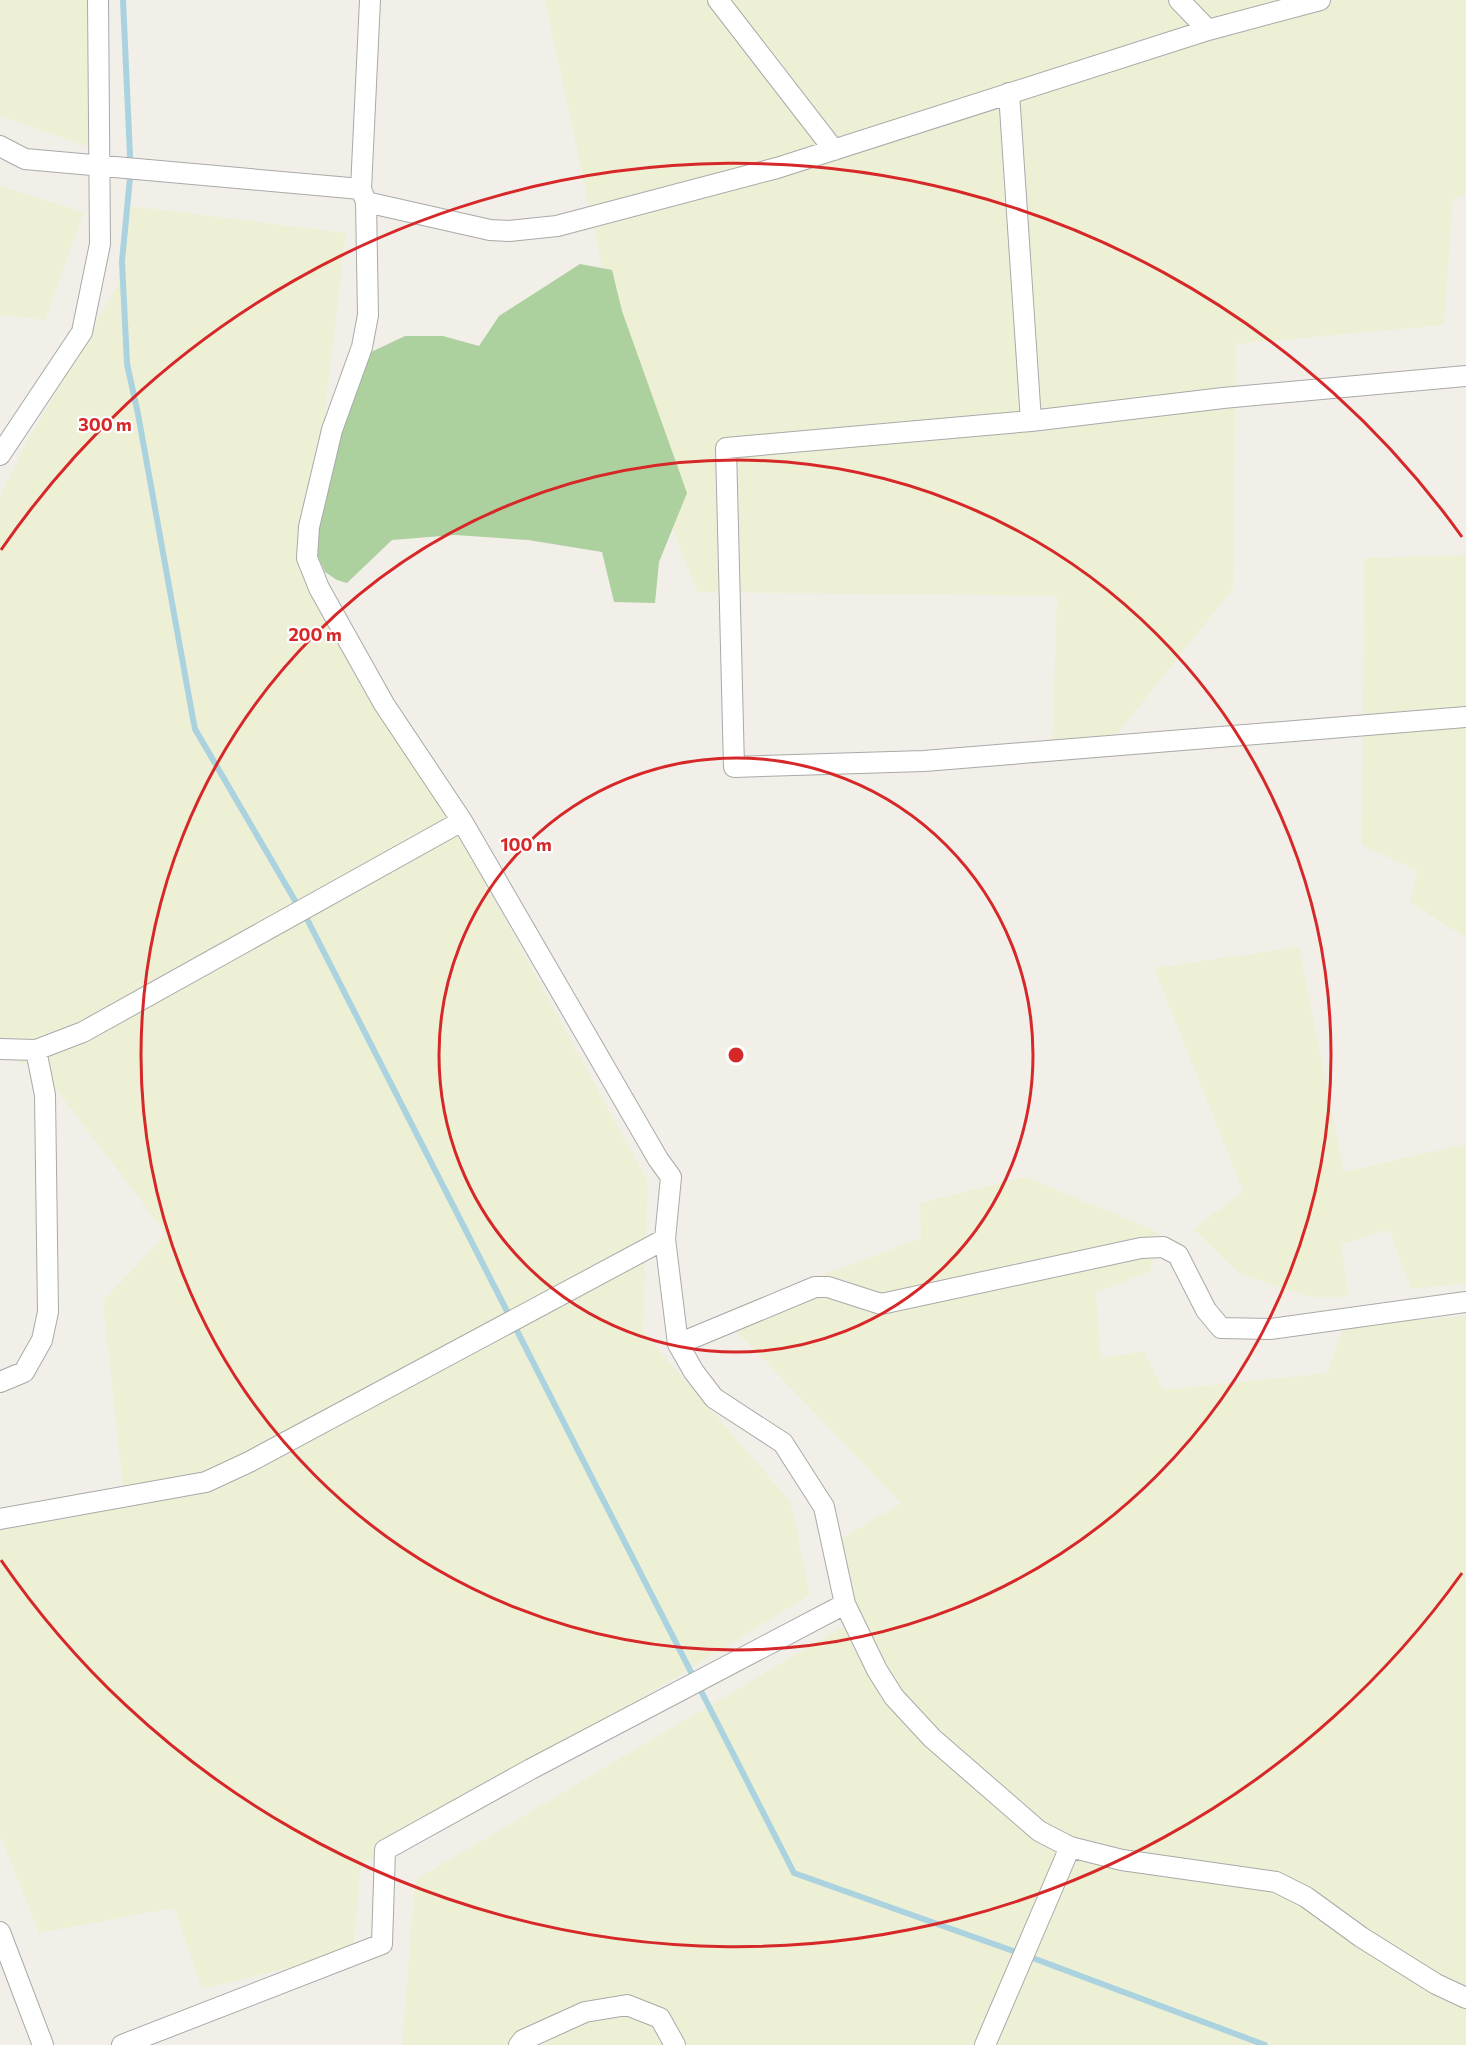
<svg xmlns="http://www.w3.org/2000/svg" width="1466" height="2045" viewBox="0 0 1466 2045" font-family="Commissioner,sans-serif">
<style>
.farmland{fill:#eef0d5}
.forest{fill:#add19e}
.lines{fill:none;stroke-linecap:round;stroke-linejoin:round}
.stream{stroke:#aad3df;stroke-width:6}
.street-casing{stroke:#a9a9a9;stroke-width:22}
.street{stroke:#fff;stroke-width:20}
.ring{fill:none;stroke:#d62828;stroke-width:3}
.centre{fill:#d62828;stroke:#fff;stroke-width:3}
.ring-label{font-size:18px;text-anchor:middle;font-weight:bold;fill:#d62828;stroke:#fff;stroke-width:4.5;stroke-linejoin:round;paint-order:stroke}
</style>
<rect width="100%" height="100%" fill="#f2efe9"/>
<path class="farmland" d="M 0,0 L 88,0 L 94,149 L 0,116 Z
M 545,0 L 1466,0 L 1466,195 L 1453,199 L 1444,325 L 1236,344 L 1233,589 L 1107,747 L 1052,748 L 1057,596 L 697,592 L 640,443 Z
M 0,186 L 84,212 L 45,320 L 0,315 Z
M 131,206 L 346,233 L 308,557 L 648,1182 L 643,1332 L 791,1502 L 810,1595 L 403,1844 L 361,1864 L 353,1952 L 202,1989 L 174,1908 L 39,1933 L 0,1835 L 0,1523 L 124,1498 L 103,1301 L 166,1234 L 41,1069 L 0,1056 L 0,496 L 28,440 L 117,286 Z
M 1466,555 L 1466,938 L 1410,902 L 1418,871 L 1362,845 L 1364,558 Z
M 1299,947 L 1344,1172 L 1466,1144 L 1466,1283 L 1411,1289 L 1389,1230 L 1341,1244 L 1349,1297 L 1309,1297 L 1240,1274 L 1193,1229 L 1243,1191 L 1154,968 Z
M 1026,1177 L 1160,1233 L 1150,1272 L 1096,1292 L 1101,1358 L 1144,1351 L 1163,1390 L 1327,1373 L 1344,1326 L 1466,1316 L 1466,2045 L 402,2045 L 415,1880 L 852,1621 L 828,1546 L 901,1503 L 720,1314 L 921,1238 L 920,1203 Z"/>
<path class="forest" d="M 580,264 L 612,270 L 622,311 L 687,493 L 659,562 L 655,603 L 614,602 L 602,552 L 528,540 L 455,535 L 392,540 L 347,583 L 337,580 L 325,572 L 315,550 L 319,516 L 339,428 L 369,353 L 405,336 L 443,336 L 479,346 L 499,316 Z"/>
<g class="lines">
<path class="stream" d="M 123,0 L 130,156 L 130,178 L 122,261 L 127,364 L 138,414 L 193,719 L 195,729 L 297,904
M 307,919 L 693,1676
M 700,1689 L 794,1873 L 1016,1952
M 1030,1957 L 1265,2045"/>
<g class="street-casing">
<path id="street" d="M 370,0 L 361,189 L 366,202 L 368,315 L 362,347 L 332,430 L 309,527 L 307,558 L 319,588 L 384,704 L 462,821 L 658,1159 L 671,1177 L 665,1239 L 678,1344 L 694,1372 L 714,1398 L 783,1443 L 824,1507 L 845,1604 L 877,1670 L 894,1697 L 932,1738 L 1039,1831 L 1070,1847 L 1122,1860 L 1276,1882 L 1306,1897 L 1361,1937 L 1436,1984 L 1466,1998
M 718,0 L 834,150
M 1179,0 L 1208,30
M 1009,93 L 1031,421
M 0,146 L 25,159 L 361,189
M 366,202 L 490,230 L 509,231 L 557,226 L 777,168 L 1208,30 L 1320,0
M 1466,376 L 1223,398 L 1031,421 L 726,448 L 734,767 L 924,761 L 1466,717
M 0,455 L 82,332 L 100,244 L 98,0
M 0,1049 L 36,1050 L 83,1032 L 462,821
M 678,1344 L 815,1287 L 828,1287 L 881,1304 L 1141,1248 L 1163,1247 L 1178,1255 L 1206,1310 L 1221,1328 L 1270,1329 L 1466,1302
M 0,1382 L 24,1372 L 42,1340 L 48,1312 L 45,1095 L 36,1050
M 0,1519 L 206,1482 L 249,1462 L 665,1239
M 0,1932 L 43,2045
M 122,2045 L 382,1944 L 385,1850 L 531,1769 L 845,1604
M 519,2045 L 523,2040 L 585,2012 L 627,2005 L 660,2018 L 675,2045
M 985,2045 L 1070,1847"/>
</g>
<use href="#street" class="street"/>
</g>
<g class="ring">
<circle cx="736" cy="1055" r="297"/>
<circle cx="736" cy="1055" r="595"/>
<path d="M1462 1573A892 892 0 0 1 1 1560M1 550A892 892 0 0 1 1462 537"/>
</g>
<circle cx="736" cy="1055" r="9" class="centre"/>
<g class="ring-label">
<text x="105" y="431">300 m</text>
<text x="315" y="641">200 m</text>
<text x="526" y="851">100 m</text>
</g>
</svg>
